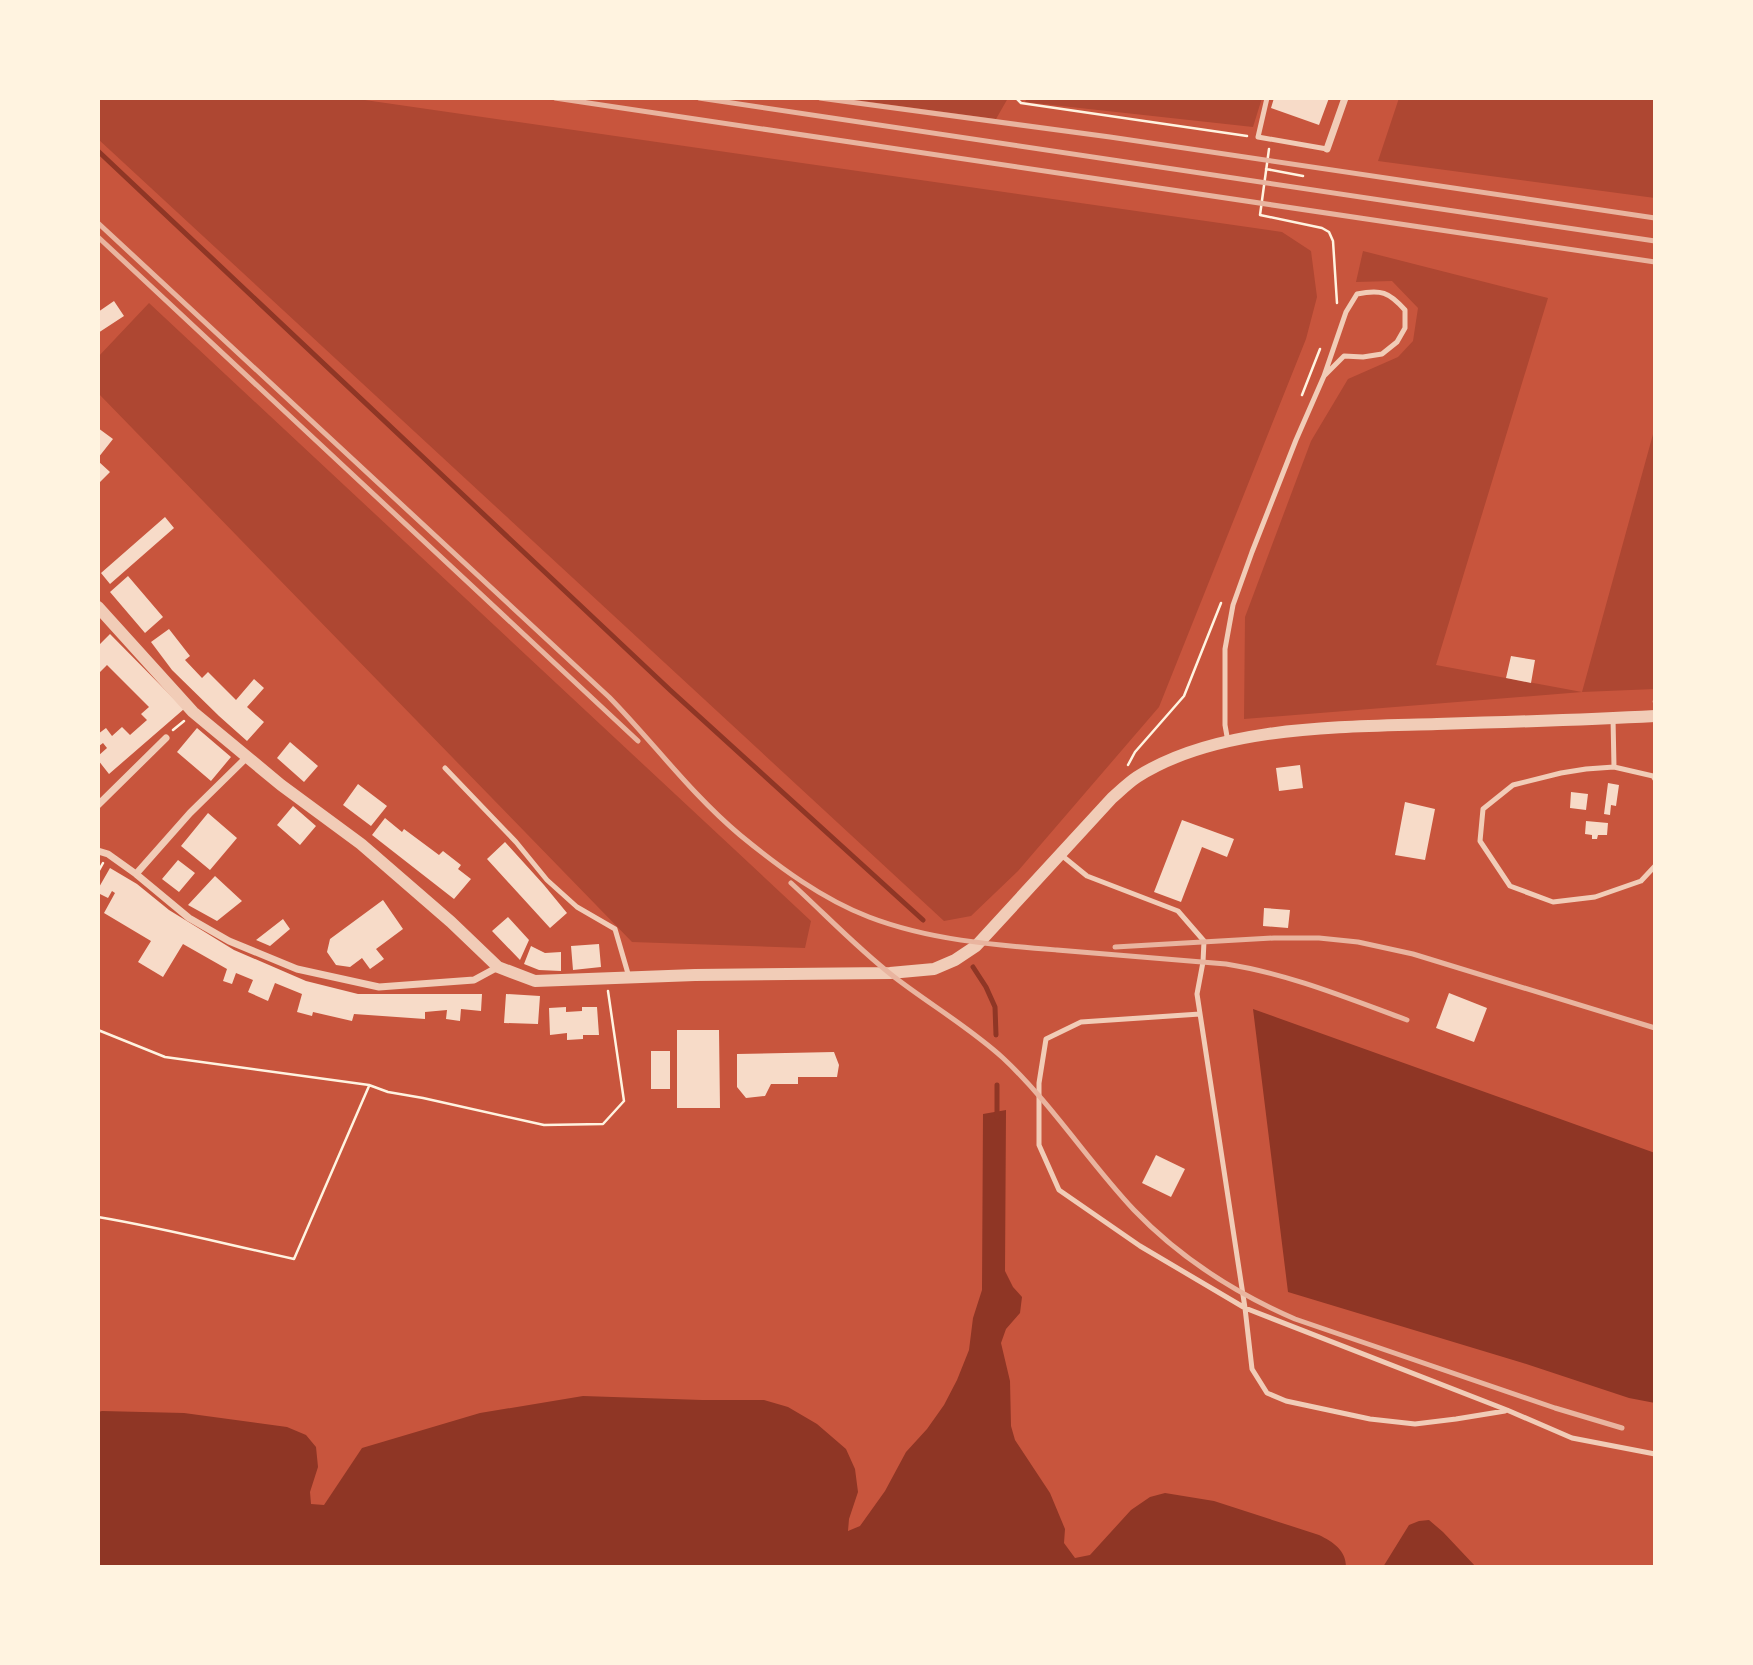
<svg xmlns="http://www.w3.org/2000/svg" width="1753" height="1665" viewBox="0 0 1753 1665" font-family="Cabin,sans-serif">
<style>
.green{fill:#ae4732}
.water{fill:#8f3625}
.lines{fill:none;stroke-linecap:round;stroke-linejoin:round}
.stream{stroke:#8f3625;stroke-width:5}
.building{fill:#f7dbc8}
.path{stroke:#fff3e0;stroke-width:2.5}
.service{stroke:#f1ccb7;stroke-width:5}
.minor{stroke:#f1ccb7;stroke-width:7}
.tertiary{stroke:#f1ccb7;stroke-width:12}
.rail{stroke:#e9b49f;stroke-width:5}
</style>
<rect width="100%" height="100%" fill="#c8553d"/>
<path class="green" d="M 98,98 L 351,98 L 1282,232 L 1311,251 L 1317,297 L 1306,339 L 1159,707 L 1018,871 L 971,916 L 944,921 L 98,139 Z
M 841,98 L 1008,98 L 996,119 Z
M 1027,98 L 1262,98 L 1253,127 L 1025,102 Z
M 1399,98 L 1655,98 L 1655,198 L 1378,161 Z
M 1363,251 L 1548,298 L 1436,665 L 1582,692 L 1655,427 L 1655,689 L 1582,692 L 1244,719 L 1245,617 L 1311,441 L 1348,379 L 1398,357 L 1413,341 L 1418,308 L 1392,281 L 1356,282 Z
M 149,303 L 811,921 L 805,948 L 632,942 L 98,393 L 98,357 Z"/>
<path class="water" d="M 1253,1009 L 1655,1153 L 1655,1403 L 1629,1398 L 1523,1363 L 1288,1292 Z
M 1006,1110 L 1005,1271 L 1013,1287 L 1022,1297 L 1020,1313 L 1006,1329 L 1001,1343 L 1010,1381 L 1011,1426 L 1015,1440 L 1050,1493 L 1065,1529 L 1064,1543 L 1075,1558 L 1090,1555 L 1131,1510 L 1150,1497 L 1165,1493 L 1214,1501 L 1319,1535 C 1333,1542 1346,1550 1346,1567 L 98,1567 L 98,1412 L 102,1411 L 184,1413 L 287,1427 L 306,1435 L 316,1447 L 318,1467 L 310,1492 L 311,1504 L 324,1505 L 362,1448 L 480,1413 L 583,1396 L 702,1400 L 764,1400 L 788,1407 L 817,1424 L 846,1449 L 855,1469 L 858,1492 L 849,1519 L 848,1531 L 860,1526 L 885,1491 L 906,1452 L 927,1429 L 944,1405 L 957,1380 L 969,1350 L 973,1318 L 982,1290 L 983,1114 Z
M 1429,1520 L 1443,1532 L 1476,1567 L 1383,1567 L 1409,1525 L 1419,1521 Z"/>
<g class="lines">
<path class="stream" d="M 98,151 L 670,690 L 923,920
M 973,967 L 986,987 L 995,1007 L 996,1035
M 997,1085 L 997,1117"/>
</g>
<path class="building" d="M 1274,98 L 1329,98 L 1319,125 L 1271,108 Z
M 114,301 L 124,316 L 98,333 L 98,312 Z
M 98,428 L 113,439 L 98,458 Z
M 98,461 L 110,472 L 98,484 Z
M 165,517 L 174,528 L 110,584 L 101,573 Z
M 128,576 L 163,617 L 145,633 L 110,592 Z
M 169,629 L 190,656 L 185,660 L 202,678 L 208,672 L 236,700 L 254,679 L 264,688 L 247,707 L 264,722 L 247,741 L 219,716 L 172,670 L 151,642 Z
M 110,634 L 184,709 L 109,774 L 98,760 L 98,756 L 107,748 L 103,743 L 99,746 L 98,744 L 98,734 L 106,728 L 112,736 L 122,727 L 130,735 L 147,720 L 141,714 L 149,707 L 107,665 L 98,674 L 98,646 Z
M 1511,656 L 1535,660 L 1531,683 L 1506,678 Z
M 197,728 L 231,757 L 211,781 L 177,752 Z
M 290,742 L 318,766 L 304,782 L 277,758 Z
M 1300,765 L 1303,788 L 1279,791 L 1276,768 Z
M 1608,783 L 1619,785 L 1616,806 L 1611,805 L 1610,815 L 1604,814 Z
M 358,784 L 387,806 L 371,826 L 343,805 Z
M 1571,792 L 1588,794 L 1586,810 L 1570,808 Z
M 1405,802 L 1435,809 L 1425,860 L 1395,855 Z
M 293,806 L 316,826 L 300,845 L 277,825 Z
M 208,813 L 237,838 L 210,870 L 181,846 Z
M 385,818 L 402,832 L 404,829 L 439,855 L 443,851 L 461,865 L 458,869 L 471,879 L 454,899 L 372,835 Z
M 1182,820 L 1234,839 L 1227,857 L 1202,847 L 1181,902 L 1154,892 Z
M 1586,821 L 1608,823 L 1607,835 L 1598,835 L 1597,839 L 1592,839 L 1592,835 L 1585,834 Z
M 505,842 L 544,885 L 567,913 L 550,928 L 487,859 Z
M 178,860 L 195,873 L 179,892 L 162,879 Z
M 110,868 L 137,884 L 169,910 L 234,950 L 306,981 L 358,994 L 482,994 L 481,1011 L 461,1009 L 460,1021 L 446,1019 L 447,1010 L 425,1012 L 425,1019 L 354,1014 L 352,1021 L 313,1012 L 312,1016 L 297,1012 L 302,994 L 275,983 L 268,1001 L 248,992 L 253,980 L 236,973 L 232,984 L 223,981 L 227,969 L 183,944 L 163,977 L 138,962 L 151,941 L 104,913 L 115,893 L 112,891 L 108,898 L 98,893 L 98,889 Z
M 215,876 L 242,901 L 217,921 L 188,905 Z
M 383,900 L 403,929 L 376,949 L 384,959 L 370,969 L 362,958 L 350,967 L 336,965 L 327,952 L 330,939 Z
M 1264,908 L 1290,910 L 1288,928 L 1263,926 Z
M 508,917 L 529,940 L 520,960 L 492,931 Z
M 283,919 L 290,929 L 270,946 L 256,940 Z
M 599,944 L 601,967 L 573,970 L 571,946 Z
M 531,946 L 545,953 L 561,952 L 561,971 L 539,970 L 524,964 Z
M 1449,993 L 1487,1008 L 1474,1042 L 1436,1028 Z
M 506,994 L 540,996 L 538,1024 L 504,1023 Z
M 566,1007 L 566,1012 L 582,1011 L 582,1007 L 597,1007 L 599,1035 L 583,1035 L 583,1039 L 567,1040 L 567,1033 L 550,1035 L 549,1008 Z
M 677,1030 L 719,1030 L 720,1108 L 677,1108 Z
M 651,1051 L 670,1051 L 670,1089 L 651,1089 Z
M 834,1052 L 839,1065 L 837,1077 L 798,1077 L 798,1084 L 771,1084 L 765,1096 L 746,1098 L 737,1087 L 737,1054 Z
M 1156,1155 L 1185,1169 L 1171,1197 L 1142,1183 Z"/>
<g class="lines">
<path class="path" d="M 1016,98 L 1021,103 L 1247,136
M 1269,149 L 1260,215 L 1322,228 L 1329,232 L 1333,241 L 1337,303
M 1266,169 L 1303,176
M 1302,395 L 1320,349
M 1654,702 L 1655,694
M 173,730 L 184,721
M 1128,765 L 1135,752 L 1184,696 L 1221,603
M 98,872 L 103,863
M 98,1030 L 165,1057 L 369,1085 L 388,1092 L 423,1098 L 544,1125 L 603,1124 L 624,1101 L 608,991
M 98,1217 C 164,1228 229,1245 294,1259 L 369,1086"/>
<path class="service" d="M 1267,98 L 1258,137 L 1327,149
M 1613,718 L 1614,767
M 1228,742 L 1225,725 L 1225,649 L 1233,605 L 1252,552 L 1296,440 L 1324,376 L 1344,356 L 1363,357 L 1382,354 L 1397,342 L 1405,328 L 1405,310 C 1389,292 1381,289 1357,294 L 1346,312 L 1324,376
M 445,768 L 516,842 L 547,880 L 577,907 L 615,929 L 629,977
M 1655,779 L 1653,776 L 1614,767 L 1586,769 L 1561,773 L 1513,785 L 1483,809 L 1480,841 L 1510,886 L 1553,902 L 1595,897 L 1641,881 L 1655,866
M 1060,854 L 1087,876 L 1178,911 L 1204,941 L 1203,962 L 1197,994 L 1245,1308 L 1252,1369 L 1267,1393 L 1286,1401 L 1370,1419 L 1415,1424 L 1456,1419 L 1505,1411
M 1200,1014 L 1081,1022 L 1046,1039 L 1039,1083 L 1039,1145 L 1059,1190 L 1140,1246 L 1245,1308 L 1507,1410 L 1572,1438 L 1655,1454"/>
<path class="minor" d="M 1327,149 L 1345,98
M 98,805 L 166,738
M 98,851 L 108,854 L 136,874 L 189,918 L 229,941 L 297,969 L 379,987 L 474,980 L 498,967
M 136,874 L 190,813 L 247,757"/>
<path class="tertiary" d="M 98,607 L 193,712 L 281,785 L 361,844 L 451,922 L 498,967 L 535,981 L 695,975 L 890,973 L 934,969 L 955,960 L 976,946 L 1112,798 C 1120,791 1128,783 1137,777 C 1218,725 1343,727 1437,724 C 1510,722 1582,720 1655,716"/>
<path class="rail" d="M 555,98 L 1655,262
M 699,98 L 1655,241
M 820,98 L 1110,137 L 1655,218
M 98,223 L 609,697 C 653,742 691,794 740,835 C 779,867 822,899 869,917 C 929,940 994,945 1057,950 C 1113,955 1170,959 1226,964 C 1289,974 1347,998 1407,1020
M 98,237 L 638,741
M 791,883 C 825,914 857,948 893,976 C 929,1004 969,1027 1003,1058 C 1052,1104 1088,1161 1134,1210 C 1180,1258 1235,1293 1295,1319 L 1555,1408 L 1622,1428
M 1115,947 L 1274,938 L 1319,938 L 1358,942 L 1413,954 L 1655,1028"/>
</g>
<rect width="1753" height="1665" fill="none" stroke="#fff3e0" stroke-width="200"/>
</svg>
